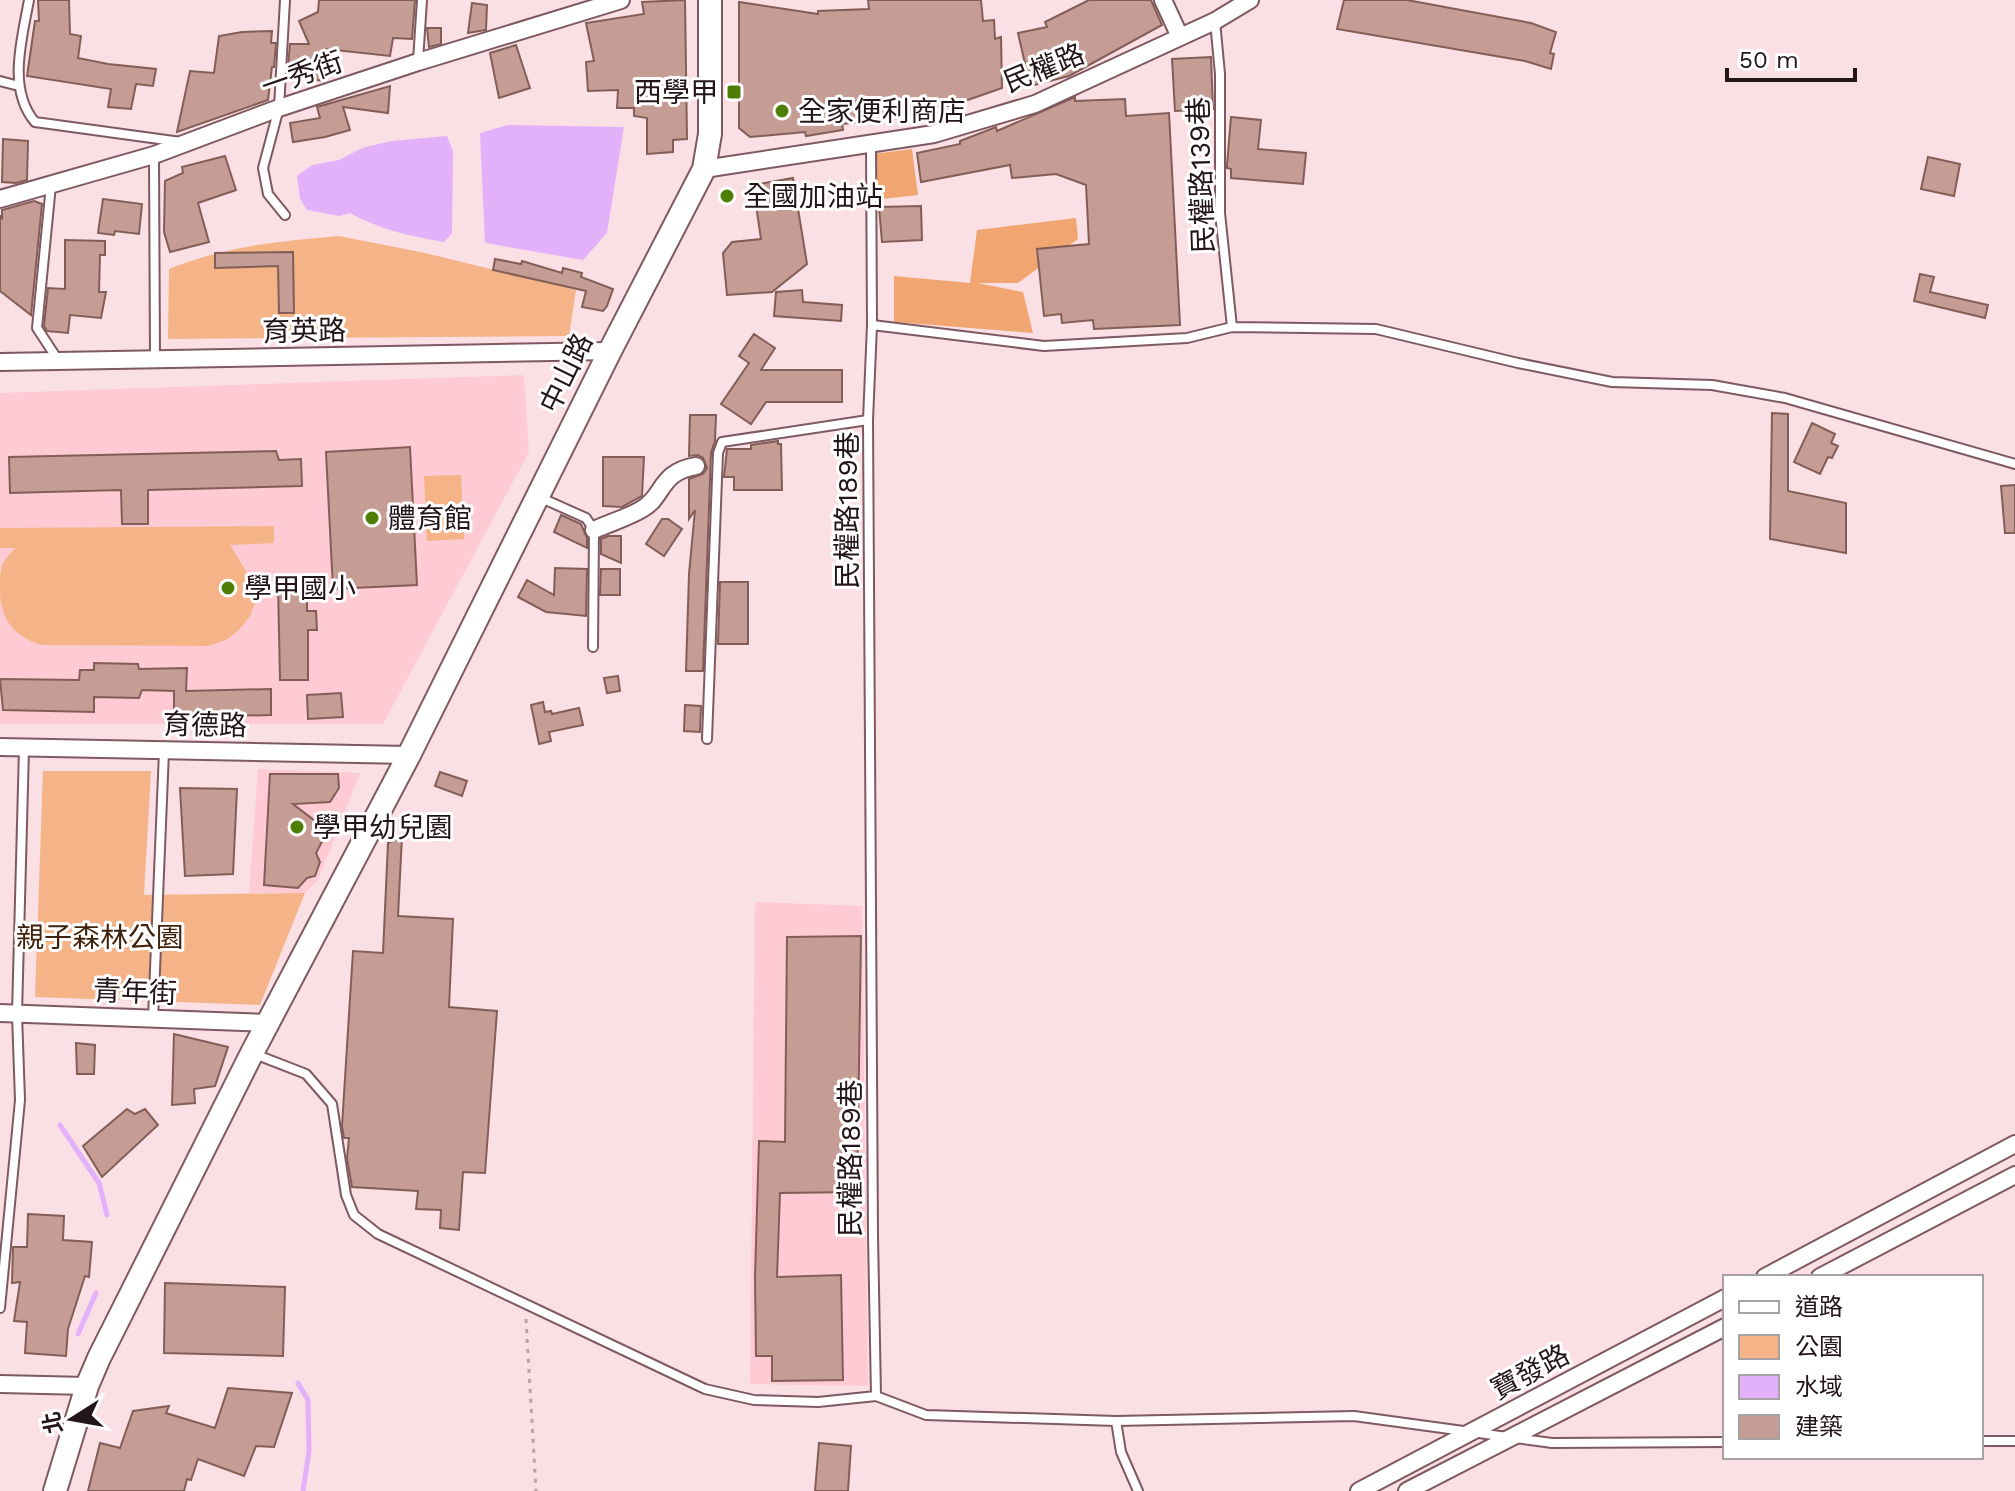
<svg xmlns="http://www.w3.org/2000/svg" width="2015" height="1491" viewBox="0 0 2015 1491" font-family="'Work Sans','Noto Sans TC',sans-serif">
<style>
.built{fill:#fecad4}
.green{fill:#f4b487}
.forest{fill:#f1a671}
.water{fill:#e3b1f9}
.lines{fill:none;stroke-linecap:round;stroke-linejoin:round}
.stream{stroke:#e3b1f9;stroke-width:5}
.building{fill:#c69d95;stroke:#835e57;stroke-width:2}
.service-casing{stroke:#7e5961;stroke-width:12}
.minor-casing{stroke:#7e5961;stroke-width:20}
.secondary-casing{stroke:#7e5961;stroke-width:26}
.path{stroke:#b9a2a6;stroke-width:3;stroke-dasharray:4 6;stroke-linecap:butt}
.service{stroke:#fff;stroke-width:8}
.minor{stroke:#fff;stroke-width:16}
.secondary{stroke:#fff;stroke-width:22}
.poi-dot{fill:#4f7e07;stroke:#fff;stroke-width:3}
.labels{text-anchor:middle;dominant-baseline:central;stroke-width:6;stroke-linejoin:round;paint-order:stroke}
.street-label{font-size:28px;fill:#241518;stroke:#fff}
.poi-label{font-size:28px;fill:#241518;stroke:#fff;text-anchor:start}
.park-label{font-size:28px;fill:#3f220b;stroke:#fff}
</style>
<rect width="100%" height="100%" fill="#fadfe4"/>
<path class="built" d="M 524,375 L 529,452 L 383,724 L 0,724 L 0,393 Z
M 258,769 L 360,773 L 318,880 L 305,893 L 249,893 Z
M 755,902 L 862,906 L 868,1386 L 750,1384 Z"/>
<path class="green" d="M 339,236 L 425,253 L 576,290 L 569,336 L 168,339 L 169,269 C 226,246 279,241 339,236 Z
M 461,475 L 464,539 L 427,541 L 424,476 Z
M 274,526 L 274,543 L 230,545 L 253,583 L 257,598 L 250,616 L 239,630 L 226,640 L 208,646 L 42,645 C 13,637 0,618 0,589 C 0,580 0,570 3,563 C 6,558 11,553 15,548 L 0,548 L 0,528 Z
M 43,771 L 151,771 L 144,895 L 305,893 L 260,1005 L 35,997 Z"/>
<path class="forest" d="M 912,149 L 918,195 L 874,200 L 873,154 Z
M 1076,218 L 1078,239 L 1018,283 L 977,283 L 1023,292 L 1033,333 L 894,322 L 894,276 L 970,283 L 977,230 Z"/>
<path class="water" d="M 508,125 L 624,127 L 607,233 L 583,260 L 485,243 L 480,133 Z
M 447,136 L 453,151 L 452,233 L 444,242 C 413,237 378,229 350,213 L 339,216 L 307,210 L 300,199 L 297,176 L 312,165 L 339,160 L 362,148 L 391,141 Z"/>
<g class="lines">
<path class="stream" d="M 60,1125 L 99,1183 L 107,1215
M 78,1334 L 96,1293
M 298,1383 L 308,1400 L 309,1451 L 303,1491"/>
</g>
<path class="building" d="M 38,0 L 69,0 L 70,34 L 81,36 L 78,58 L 108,64 L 156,69 L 153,86 L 136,84 L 131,109 L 108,107 L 111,89 L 27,76 L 35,21 L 39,21 Z
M 319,0 L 415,0 L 412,39 L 393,38 L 390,56 L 326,49 L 323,81 L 310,79 L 310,68 L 288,67 L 290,44 L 309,44 L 299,21 L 318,12 Z
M 685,0 L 687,139 L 673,140 L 673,152 L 647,154 L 647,118 L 634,116 L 634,108 L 617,108 L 618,90 L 588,91 L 586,62 L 594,61 L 586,23 L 644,14 L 642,2 Z
M 868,0 L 981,0 L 983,21 L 994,20 L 995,39 L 1001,37 L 1002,88 L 962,102 L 962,105 L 912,108 L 912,112 L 896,113 L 897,118 L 842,124 L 843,130 L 806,136 L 805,132 L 750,137 L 739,128 L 739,2 L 818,14 L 818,11 L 869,9 Z
M 1089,0 L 1151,0 L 1162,25 L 1069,76 L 1030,86 L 1018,33 L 1047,27 L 1045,22 Z
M 1344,0 L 1407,0 L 1531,23 L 1556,32 L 1550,53 L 1554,54 L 1551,69 L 1525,61 L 1337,29 Z
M 472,3 L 487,5 L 486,30 L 468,33 Z
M 427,28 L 441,28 L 441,44 L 429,47 Z
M 272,31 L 271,43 L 276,43 L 274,67 L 272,67 L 268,100 L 177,132 L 190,71 L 214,73 L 219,36 L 242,32 Z
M 516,45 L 530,88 L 499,98 L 490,53 Z
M 1211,57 L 1213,109 L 1175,111 L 1172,59 Z
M 390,86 L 388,113 L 343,107 L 350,130 L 325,137 L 293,142 L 290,123 L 320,118 L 317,107 Z
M 1075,97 L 1075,101 L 1125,99 L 1126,116 L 1169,113 L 1180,325 L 1094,329 L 1093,320 L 1062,323 L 1061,314 L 1044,316 L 1037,249 L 1089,244 L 1086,185 L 1056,174 L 1012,178 L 1010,165 L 921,182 L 917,153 L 960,144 L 960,141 L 996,127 L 997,131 Z
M 1231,117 L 1261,120 L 1258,149 L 1306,153 L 1303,184 L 1231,178 L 1231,169 L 1227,168 L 1227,165 Z
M 3,139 L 28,141 L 27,180 L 16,183 L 2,182 Z
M 225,156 L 236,190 L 198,203 L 209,242 L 170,252 L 164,232 L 165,181 L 183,173 L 182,167 Z
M 1928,157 L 1960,164 L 1954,196 L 1921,189 Z
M 793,178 L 807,264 L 772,292 L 727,295 L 723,253 L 732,242 L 761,239 L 753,185 Z
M 103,199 L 142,204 L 139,234 L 115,231 L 114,235 L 98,233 Z
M 34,201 L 42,204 L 31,315 L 0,291 L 0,216 L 2,218 L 2,210 Z
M 921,206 L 922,240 L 882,242 L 879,207 Z
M 65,240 L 105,241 L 105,255 L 100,255 L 99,292 L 106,292 L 101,318 L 70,315 L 68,333 L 47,331 L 44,326 L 48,288 L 65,289 Z
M 293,252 L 294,313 L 279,313 L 278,266 L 215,268 L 215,253 Z
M 495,259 L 521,264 L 522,261 L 562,273 L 563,268 L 582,273 L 581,277 L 613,289 L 607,306 L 603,311 L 582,307 L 586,291 L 493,270 Z
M 1920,274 L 1934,277 L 1930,292 L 1988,305 L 1985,318 L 1914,301 Z
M 802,290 L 803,302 L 842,305 L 841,321 L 774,316 L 776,292 Z
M 754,334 L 775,348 L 761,370 L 842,370 L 842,402 L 766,402 L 751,424 L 721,404 L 749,363 L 739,356 Z
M 1772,413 L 1788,414 L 1788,491 L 1846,503 L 1846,553 L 1770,539 Z
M 690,415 L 716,415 L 715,441 L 711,453 L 703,671 L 686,671 L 689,574 L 695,510 L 689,519 L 689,479 L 703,474 L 707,468 L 703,458 L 698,455 L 689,456 Z
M 1812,423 L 1835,434 L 1831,443 L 1838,446 L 1832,458 L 1828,457 L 1820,474 L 1794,462 Z
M 778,441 L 778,444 L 781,444 L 782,490 L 734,490 L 734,477 L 724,477 L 727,449 L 751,449 L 751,445 Z
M 410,447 L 417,585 L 333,589 L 326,452 Z
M 276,451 L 279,460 L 301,459 L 302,486 L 148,490 L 148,524 L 122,524 L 121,490 L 10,493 L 9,457 Z
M 603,457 L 644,457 L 642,496 L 622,507 L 603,506 Z
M 2015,485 L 2015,533 L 2005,533 L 2001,486 Z
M 561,515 L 581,524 L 587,538 L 587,548 L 554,532 Z
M 662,519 L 668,519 L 682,529 L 664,556 L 646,544 Z
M 608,536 L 621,536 L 621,563 L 601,554 L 601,539 Z
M 555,568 L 587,569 L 586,616 L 546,612 L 518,597 L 527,580 L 554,595 Z
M 601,569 L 620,569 L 620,595 L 600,595 Z
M 720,582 L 748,582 L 748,644 L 718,644 Z
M 307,583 L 307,611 L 316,611 L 317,630 L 308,630 L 308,680 L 280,680 L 278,584 Z
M 94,663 L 138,664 L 139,669 L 187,668 L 186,691 L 271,689 L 271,715 L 186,717 L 186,722 L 174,722 L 174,691 L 142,690 L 139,698 L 94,697 L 94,712 L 3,710 L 0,679 L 79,680 L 80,670 L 94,670 Z
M 618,676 L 620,691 L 607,693 L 604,678 Z
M 341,693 L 343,717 L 308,719 L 307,695 Z
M 543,702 L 545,712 L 551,711 L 552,714 L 579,708 L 583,725 L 549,732 L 551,741 L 539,744 L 531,705 Z
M 685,705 L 701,706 L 700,732 L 684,731 Z
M 440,772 L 467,781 L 462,796 L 435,786 Z
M 270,774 L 338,774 L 339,788 L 330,802 L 293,804 L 319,824 L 317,831 L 325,836 L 316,853 L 320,862 L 315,876 L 307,878 L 298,888 L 264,885 Z
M 180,788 L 237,789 L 233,874 L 185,876 Z
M 402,836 L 398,916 L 453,919 L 449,1007 L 497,1011 L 485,1173 L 463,1172 L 459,1230 L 440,1228 L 441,1210 L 416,1209 L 418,1191 L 352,1187 L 347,1158 L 349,1138 L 344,1138 L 342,1126 L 353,951 L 383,953 L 388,843 Z
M 861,936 L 857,1192 L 780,1193 L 777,1277 L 841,1275 L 843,1380 L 772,1381 L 772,1356 L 756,1356 L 755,1277 L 759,1141 L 785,1142 L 787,937 Z
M 174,1034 L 228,1047 L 215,1086 L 194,1089 L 195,1103 L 172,1105 Z
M 76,1043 L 95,1045 L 94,1074 L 77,1074 Z
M 127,1109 L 135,1114 L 145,1109 L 158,1125 L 102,1177 L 83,1146 Z
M 28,1214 L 64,1216 L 63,1240 L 92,1242 L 89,1277 L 85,1276 L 68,1329 L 66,1356 L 25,1353 L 27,1322 L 14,1321 L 20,1282 L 12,1283 L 13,1247 L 27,1247 Z
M 165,1283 L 285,1287 L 283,1356 L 164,1353 Z
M 228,1388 L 292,1393 L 274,1447 L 256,1446 L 244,1476 L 198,1459 L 191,1480 L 187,1479 L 184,1491 L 88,1491 L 100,1443 L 120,1448 L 133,1411 L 169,1406 L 166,1413 L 215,1428 Z
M 819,1443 L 851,1446 L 848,1491 L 815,1491 Z"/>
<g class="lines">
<g class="service-casing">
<path id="service" d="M 29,0 C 22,39 7,89 35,122 L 181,142
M 285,0 L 279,108 L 263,168 L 268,194 L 285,215
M 1215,21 L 1220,74 L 1220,213 L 1232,327
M 418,61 L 422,0
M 0,81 L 19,86
M 154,155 L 155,359
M 51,185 L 37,328 L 58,360
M 872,325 L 1044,346 L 1187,338 L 1232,327 L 1376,329 L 1518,363 L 1612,382 L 1712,385 L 1785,398 L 2015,464
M 539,497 L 586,518 L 594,530 L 593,647
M 707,739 L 718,453 L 722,442 L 868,420
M 153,1019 L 164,751
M 252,1053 L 306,1074 L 332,1104 L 346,1195 L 354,1215 L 378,1234 L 705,1389 L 754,1400 L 818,1402 L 876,1396 L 873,1235 L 868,420 L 872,325 L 871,142
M 0,1308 L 20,1100 L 17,1014 L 24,748
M 876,1396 L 926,1415 L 1116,1421 L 1354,1416 L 1552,1443 L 1725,1442
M 1116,1421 L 1121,1452 L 1138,1491
M 1981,1441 L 2015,1441"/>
</g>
<g class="minor-casing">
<path id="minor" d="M 1163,0 L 1180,37
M 704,169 L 934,134 L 1035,104 L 1215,21 L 1250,0
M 0,199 L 154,155 L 279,108 L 418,62 L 621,0
M 0,362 L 610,351
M 594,530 C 609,523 627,518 642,509 C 664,497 659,472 696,466
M 0,747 L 409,755
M 0,1013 L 267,1023
M 1765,1277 L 2015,1144
M 1820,1277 L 2015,1175
M 0,1384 L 87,1386
M 1359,1491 L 1725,1298
M 1407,1491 L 1725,1327"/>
</g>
<g class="secondary-casing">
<path id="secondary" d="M 55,1491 L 87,1386 L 99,1358 L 252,1053 L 409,755 L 610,351 L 704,169 L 710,134 L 710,0"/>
</g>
<path class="path" d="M 526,1319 L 536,1491"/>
<use href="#service" class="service"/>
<use href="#minor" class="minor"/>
<use href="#secondary" class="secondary"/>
</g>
<g class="poi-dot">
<rect x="726" y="84" width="16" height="16" rx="4"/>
<circle cx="782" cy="111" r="8"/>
<circle cx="727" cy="196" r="8"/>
<circle cx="372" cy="518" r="8"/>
<circle cx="228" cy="588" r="8"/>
<circle cx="297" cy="827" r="8"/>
</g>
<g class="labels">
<g class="street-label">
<text transform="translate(1044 68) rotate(-22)">民權路</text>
<text transform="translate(302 74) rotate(-19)">一秀街</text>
<text transform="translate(1201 175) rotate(-92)">民權路139巷</text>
<text transform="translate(304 331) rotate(-1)">育英路</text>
<text transform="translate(566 373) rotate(-64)">中山路</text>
<text transform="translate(847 510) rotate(-90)">民權路189巷</text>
<text transform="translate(205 725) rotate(1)">育德路</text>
<text transform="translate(135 992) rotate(2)">青年街</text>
<text transform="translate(850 1158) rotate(-90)">民權路189巷</text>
<text transform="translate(1530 1372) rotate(-28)">寶發路</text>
</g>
<g class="poi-label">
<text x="718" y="92" text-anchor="end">西學甲</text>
<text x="798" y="111">全家便利商店</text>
<text x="743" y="196">全國加油站</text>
<text x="388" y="518">體育館</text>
<text x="244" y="588">學甲國小</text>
<text x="313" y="827">學甲幼兒園</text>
</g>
<g class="park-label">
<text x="100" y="937">親子森林公園</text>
</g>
</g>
<rect x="1723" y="1275" width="260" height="184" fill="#ffffff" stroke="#a7a1a3" stroke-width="2"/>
<rect x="1739" y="1301" width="40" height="12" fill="#ffffff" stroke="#a7a1a3" stroke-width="2"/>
<text x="1795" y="1315" font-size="24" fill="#241518">道路</text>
<rect x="1739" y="1335" width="40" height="24" fill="#f4b487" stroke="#a7a1a3" stroke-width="2"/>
<text x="1795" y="1355" font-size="24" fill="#241518">公園</text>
<rect x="1739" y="1375" width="40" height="24" fill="#e3b1f9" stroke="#a7a1a3" stroke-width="2"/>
<text x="1795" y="1395" font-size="24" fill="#241518">水域</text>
<rect x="1739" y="1415" width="40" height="24" fill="#c69d95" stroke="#a7a1a3" stroke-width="2"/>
<text x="1795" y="1435" font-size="24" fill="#241518">建築</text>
<g transform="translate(72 1419) rotate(259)" stroke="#ffffff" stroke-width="6" paint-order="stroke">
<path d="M0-6L14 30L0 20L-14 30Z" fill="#241518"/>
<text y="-12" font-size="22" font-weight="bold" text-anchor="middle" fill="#241518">北</text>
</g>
<path d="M1727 68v12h128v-12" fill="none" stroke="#241518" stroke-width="4"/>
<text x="1739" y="68" font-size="24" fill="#241518" stroke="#ffffff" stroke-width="6" paint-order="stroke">50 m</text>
</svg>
